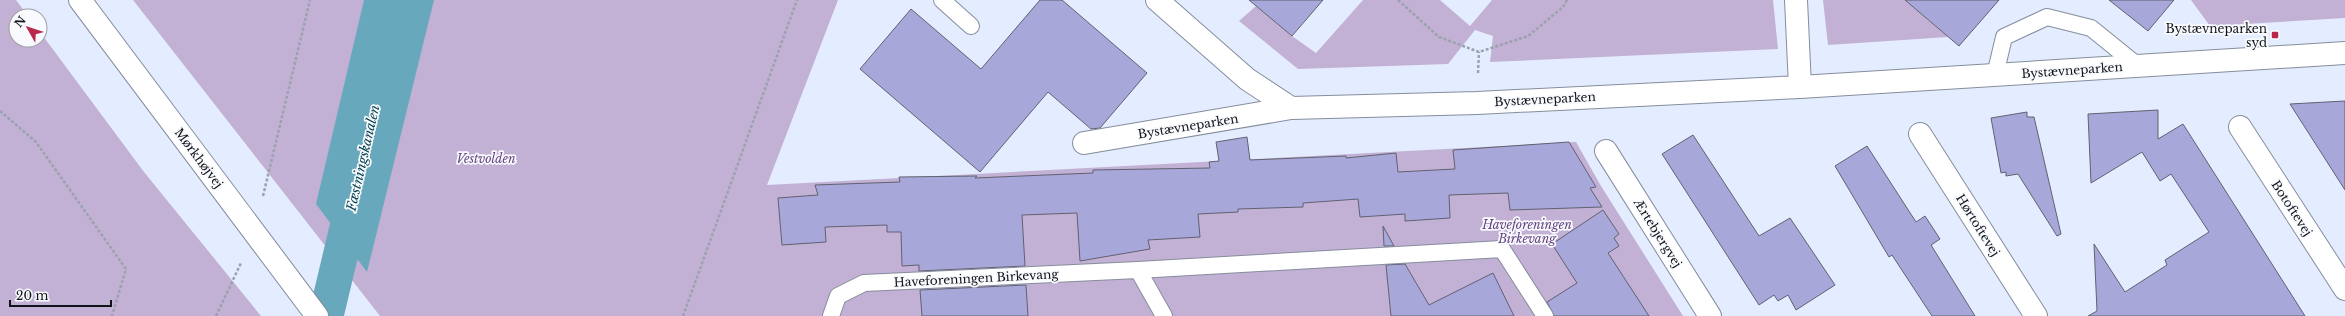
<svg xmlns="http://www.w3.org/2000/svg" width="2345" height="316" viewBox="0 0 2345 316" font-family="'Libre Baskerville',serif">
<style>
.green{fill:#c2b1d4}
.water{fill:#68a8bc}
.lines{fill:none;stroke-linecap:round;stroke-linejoin:round}
.canal{stroke:#68a8bc;stroke-width:35}
.building{fill:#a8a7d9;stroke:#616171}
.lane-casing{stroke:#858d9d;stroke-width:18}
.street-casing{stroke:#858d9d;stroke-width:24}
.secondary-casing{stroke:#858d9d;stroke-width:24}
.path{stroke:#9ba2af;stroke-width:2.5;stroke-dasharray:3 2;stroke-linecap:butt}
.lane{stroke:#fff;stroke-width:16}
.street{stroke:#fff;stroke-width:22}
.secondary{stroke:#fff;stroke-width:22}
.poi-dot{fill:#b9284a;stroke:#f8fafe;stroke-width:1.5}
.labels{text-anchor:middle;dominant-baseline:central;stroke-width:3.5;stroke-linejoin:round;paint-order:stroke}
.poi-label{font-size:12px;fill:#101318;stroke:#f8fafe;text-anchor:end}
.street-label{font-size:12px;fill:#101318;stroke:#f8fafe}
.park-label{font-size:12px;font-style:italic;fill:#644380;stroke:#f8fafe}
.water-label{font-size:13px;font-style:italic;fill:#02404e;stroke:#f8fafe}
</style>
<rect width="100%" height="100%" fill="#e4edff"/>
<path class="green" d="M 0,0 L 16,0 L 28,16 L 16,16 L 16,40 L 40,40 L 40,32 L 144,172 L 261,316 L 0,316 Z
M 133,0 L 838,0 L 767,185 L 1576,142 L 1601,186 L 1683,316 L 380,316 Z
M 1363,0 L 1440,0 L 1470,26 L 1492,0 L 1773,0 L 1778,49 L 1490,62 L 1493,36 L 1475,30 L 1448,64 L 1298,69 L 1239,21 L 1256,6 L 1292,36 L 1316,53 Z
M 1823,0 L 1905,0 L 1948,37 L 1828,45 Z
M 2191,0 L 2345,0 L 2345,18 L 2210,26 Z"/>
<path class="water" d="M 364,0 L 434,0 L 367,272 L 316,204 Z"/>
<g class="lines">
<path class="canal" d="M 326,316 L 355,194"/>
</g>
<path class="building" d="M 1040,0 L 1062,0 L 1147,73 L 1100,128 L 1091,129 L 1048,92 L 980,172 L 860,69 L 911,9 L 981,69 Z
M 1249,0 L 1323,0 L 1292,36 Z
M 1905,0 L 1999,0 L 1959,46 Z
M 2109,0 L 2174,0 L 2148,31 Z
M 2345,101 L 2345,190 L 2290,104 Z
M 2158,110 L 2158,139 L 2183,124 L 2305,316 L 2088,316 L 2097,311 L 2094,244 L 2125,292 L 2167,265 L 2165,260 L 2209,232 L 2171,174 L 2160,181 L 2142,152 L 2091,183 L 2088,114 Z
M 2027,112 L 2027,117 L 2034,117 L 2061,234 L 2057,236 L 2018,174 L 2006,176 L 2006,172 L 2001,173 L 1991,118 Z
M 1693,135 L 1759,236 L 1790,218 L 1835,285 L 1796,310 L 1788,295 L 1778,301 L 1774,295 L 1759,305 L 1662,154 Z
M 1247,137 L 1250,160 L 1346,156 L 1346,158 L 1396,153 L 1398,172 L 1455,169 L 1453,150 L 1569,142 L 1596,187 L 1590,188 L 1602,207 L 1510,210 L 1508,193 L 1449,195 L 1450,218 L 1405,221 L 1405,214 L 1360,217 L 1358,199 L 1303,203 L 1303,207 L 1238,209 L 1238,212 L 1198,214 L 1200,237 L 1148,240 L 1150,249 L 1080,261 L 1077,213 L 1022,215 L 1025,266 L 919,271 L 919,265 L 902,266 L 901,232 L 887,232 L 887,225 L 825,227 L 826,242 L 782,245 L 778,198 L 818,195 L 815,185 L 900,182 L 899,177 L 977,176 L 975,178 L 1093,173 L 1093,170 L 1210,168 L 1209,162 L 1219,161 L 1216,142 Z
M 1867,146 L 1916,222 L 1925,216 L 1940,239 L 1931,245 L 1975,316 L 1932,316 L 1892,255 L 1889,257 L 1835,166 Z
M 1603,210 L 1619,234 L 1614,238 L 1619,246 L 1608,253 L 1649,316 L 1554,316 L 1547,302 L 1577,283 L 1552,244 Z
M 1383,226 L 1394,246 L 1384,246 Z
M 1405,264 L 1429,305 L 1493,273 L 1514,316 L 1391,316 L 1386,265 Z
M 1026,285 L 1028,316 L 922,316 L 920,290 Z"/>
<g class="lines">
<g class="lane-casing">
<path id="lane" d="M 942,0 L 971,26
M 1995,75 L 2004,37 L 2047,17 L 2091,28 L 2138,66
M 1138,270 L 1164,316
M 831,316 L 838,296 L 864,283 L 1138,270 L 1502,249 L 1545,316"/>
</g>
<g class="street-casing">
<path id="street" d="M 1157,0 L 1247,79 L 1291,108 L 1477,103 L 1800,87 L 2345,53
M 1796,0 L 1800,87
M 2240,127 L 2345,289
M 1920,134 L 2036,316
M 1084,143 L 1291,108
M 1606,151 L 1710,316"/>
</g>
<g class="secondary-casing">
<path id="secondary" d="M 80,0 L 317,316"/>
</g>
<path class="path" d="M 1398,0 L 1439,37 L 1479,52 L 1528,36 L 1563,7 L 1567,0
M 1478,73 L 1479,52
M 0,111 L 36,142 L 126,269 L 112,316
M 263,196 L 310,0
M 216,316 L 241,263
M 683,316 L 797,0"/>
<use href="#lane" class="lane"/>
<use href="#street" class="street"/>
<use href="#secondary" class="secondary"/>
</g>
<rect class="poi-dot" x="2271" y="31" width="8" height="8" rx="2"/>
<g class="labels">
<g class="poi-label">
<text x="2267" y="28">Bystævneparken<tspan x="2267" dy="14">syd</tspan></text>
</g>
<g class="street-label">
<text transform="translate(2072 70) rotate(-4)">Bystævneparken</text>
<text transform="translate(1545 99) rotate(-3)">Bystævneparken</text>
<text transform="translate(1188 126) rotate(-9)">Bystævneparken</text>
<text transform="translate(199 158) rotate(53)">Mørkhøjvej</text>
<text transform="translate(2292 208) rotate(57)">Botoftevej</text>
<text transform="translate(1978 225) rotate(58)">Hørtoftevej</text>
<text transform="translate(1658 233) rotate(58)">Ærtebjergvej</text>
<text transform="translate(976 278) rotate(-3)">Haveforeningen Birkevang</text>
</g>
<g class="park-label">
<text x="486" y="158">Vestvolden</text>
<text x="1527" y="224">Haveforeningen<tspan x="1527" dy="14">Birkevang</tspan></text>
</g>
<g class="water-label">
<text transform="translate(363 158) rotate(-77)">Fæstningskanalen</text>
</g>
</g>
<g transform="translate(28 28) rotate(309)"><circle r="19" fill="#f8fafe" stroke="#9b9ea2"/>
<path d="M0-3L7 15L0 10L-7 15Z" fill="#b9284a"/>
<text y="-6" font-size="11" font-weight="bold" text-anchor="middle" fill="#101318">N</text>
</g>
<path d="M10 300v6h101v-6" fill="none" stroke="#101318" stroke-width="2"/>
<text x="16" y="300" font-size="12" fill="#101318" stroke="#f8fafe" stroke-width="3" paint-order="stroke">20 m</text>
</svg>
